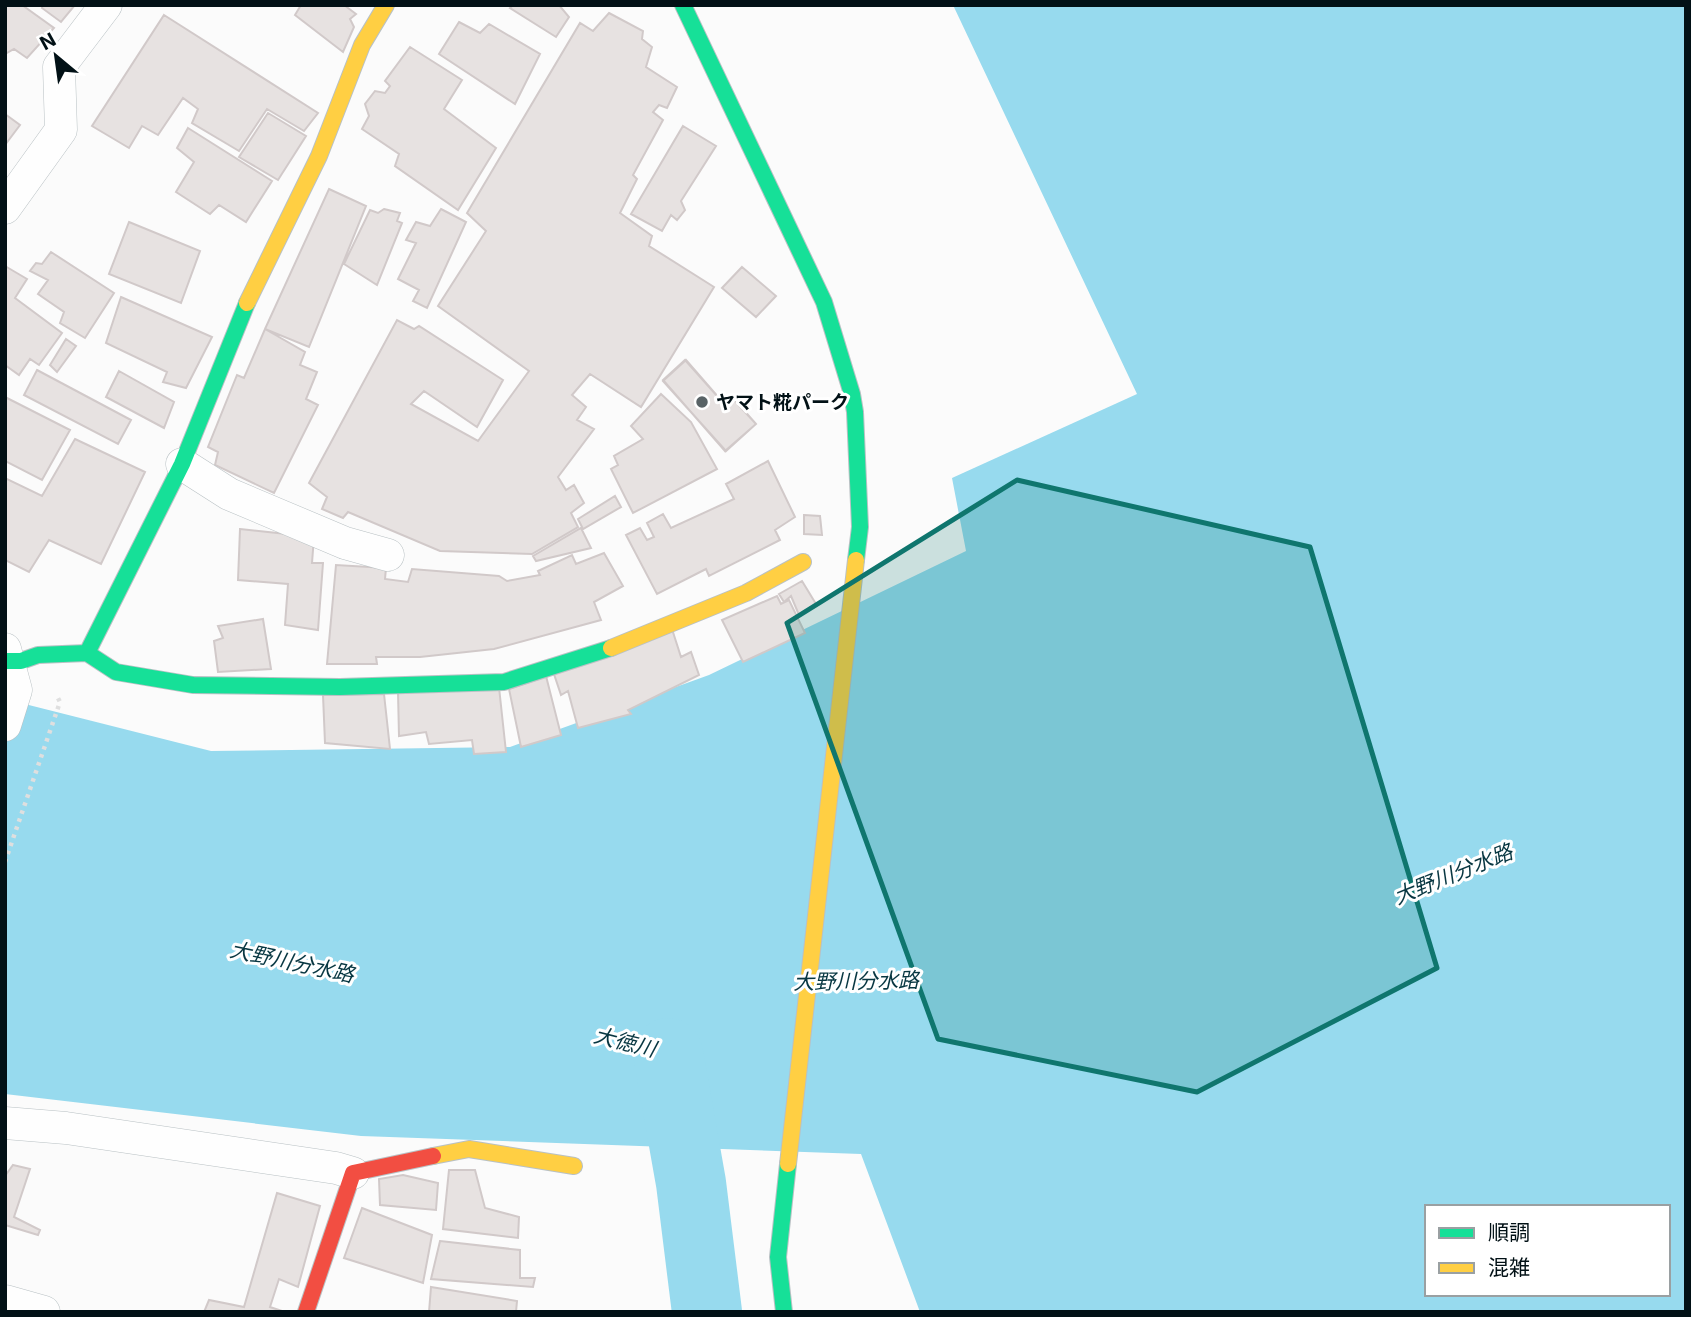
<svg xmlns="http://www.w3.org/2000/svg" width="1691" height="1317" viewBox="0 0 1691 1317" font-family="Inter,'Noto Sans JP',sans-serif">
<style>
.water{fill:#97daee;fill-rule:evenodd}
.lines{fill:none;stroke-linecap:round;stroke-linejoin:round}
.river{stroke:#97daee;stroke-width:70}
.building{fill:#e7e2e1;stroke:#d1c9c9;stroke-width:2}
.street-casing{stroke:#b9c1c4;stroke-width:33}
.fast-casing{stroke:#b9c1c4;stroke-width:18}
.slow-casing{stroke:#b9c1c4;stroke-width:18}
.jam-casing{stroke:#b9c1c4;stroke-width:18}
.path{stroke:#dfdfdf;stroke-width:4.5;stroke-dasharray:3.5 5;stroke-linecap:butt}
.street{stroke:#fefefe;stroke-width:32}
.fast{stroke:#16e098;stroke-width:16}
.slow{stroke:#ffcf43;stroke-width:16}
.jam{stroke:#f24e42;stroke-width:16}
.marked{fill:#0f766e;fill-opacity:0.2;stroke:#0f766e;stroke-width:5;stroke-linejoin:round}
.poi-dot{fill:#596366;stroke:#fff;stroke-width:2.5}
.labels{text-anchor:middle;dominant-baseline:central;stroke-width:6;stroke-linejoin:round;paint-order:stroke}
.poi-label{font-size:19px;font-weight:bold;fill:#021116;stroke:#fff;text-anchor:start}
.water-label{font-size:21px;font-style:italic;fill:#083742;stroke:#fff}
</style>
<rect width="100%" height="100%" fill="#fbfbfb"/>
<path class="water" d="M 953,5 L 1686,5 L 1686,1312 L 920,1312 L 861,1154 L 361,1136 L 5,1094 L 5,699 L 211,751 L 510,747 L 709,675 L 966,551 L 952,478 L 1137,394 ZM 1427,1207 L 1668,1207 L 1668,1294 L 1427,1294 Z"/>
<g class="lines">
<path class="river" d="M 668,1053 L 691,1183 L 707,1312"/>
</g>
<path class="building" d="M 5,5 L 22,5 L 54,28 L 27,58 L 14,49 L 5,54 Z
M 43,5 L 75,5 L 61,22 L 42,8 Z
M 301,5 L 344,5 L 356,14 L 350,19 L 354,27 L 343,52 L 295,15 Z
M 513,5 L 559,5 L 569,17 L 556,37 L 510,8 Z
M 609,13 L 643,31 L 642,39 L 652,47 L 646,67 L 677,87 L 667,108 L 659,105 L 653,112 L 663,120 L 633,175 L 637,179 L 620,213 L 652,236 L 649,246 L 714,287 L 641,407 L 590,374 L 572,395 L 586,407 L 577,420 L 594,429 L 558,477 L 566,490 L 574,485 L 584,503 L 571,513 L 578,527 L 532,554 L 440,551 L 348,512 L 343,518 L 322,509 L 327,497 L 309,483 L 397,320 L 414,329 L 419,326 L 503,380 L 477,427 L 424,391 L 411,404 L 478,441 L 529,371 L 438,306 L 486,231 L 467,213 L 580,23 L 593,31 Z
M 164,15 L 318,113 L 304,131 L 267,109 L 239,151 L 192,123 L 198,109 L 183,98 L 158,135 L 142,126 L 129,148 L 92,126 Z
M 459,22 L 480,33 L 489,24 L 540,54 L 515,104 L 439,54 Z
M 410,47 L 462,80 L 444,109 L 496,148 L 458,210 L 395,166 L 399,154 L 362,129 L 369,116 L 365,104 L 375,91 L 385,93 L 390,86 L 385,81 Z
M 268,113 L 306,136 L 278,180 L 239,157 Z
M 5,114 L 20,125 L 5,145 Z
M 683,126 L 716,146 L 681,201 L 685,210 L 677,220 L 671,215 L 662,231 L 631,214 Z
M 188,128 L 272,181 L 246,222 L 219,205 L 210,214 L 176,192 L 194,162 L 177,148 Z
M 329,189 L 366,206 L 309,347 L 265,329 Z
M 384,209 L 400,213 L 397,221 L 402,223 L 377,285 L 344,264 L 370,210 L 378,213 Z
M 441,209 L 466,222 L 427,308 L 413,301 L 419,290 L 398,279 L 416,243 L 406,240 L 416,222 L 430,226 Z
M 129,222 L 200,251 L 181,303 L 109,274 Z
M 51,252 L 114,293 L 85,338 L 60,323 L 64,312 L 38,294 L 48,280 L 30,271 L 36,263 L 42,264 Z
M 5,266 L 27,279 L 15,298 L 62,333 L 39,365 L 30,359 L 19,375 L 5,365 Z
M 742,267 L 776,296 L 756,317 L 722,288 Z
M 121,297 L 212,337 L 186,388 L 163,382 L 167,372 L 106,343 Z
M 265,329 L 305,352 L 300,365 L 317,372 L 306,399 L 318,405 L 274,493 L 215,465 L 218,452 L 208,447 L 237,375 L 244,378 Z
M 66,339 L 76,346 L 57,372 L 50,365 Z
M 685,360 L 726,406 L 733,399 L 756,424 L 725,451 L 663,380 Z
M 686,360 L 726,406 L 734,399 L 756,424 L 726,451 L 663,381 Z
M 37,370 L 131,420 L 118,444 L 24,395 Z
M 119,371 L 174,402 L 164,428 L 106,397 Z
M 661,394 L 691,422 L 717,469 L 633,513 L 611,469 L 618,465 L 614,456 L 643,439 L 631,426 Z
M 5,397 L 70,430 L 42,480 L 5,461 Z
M 75,439 L 145,472 L 101,564 L 49,540 L 29,572 L 5,560 L 5,478 L 42,496 Z
M 768,461 L 795,517 L 775,530 L 780,540 L 709,576 L 706,569 L 657,594 L 626,535 L 640,528 L 647,540 L 654,537 L 647,523 L 663,514 L 671,528 L 734,499 L 726,484 Z
M 615,496 L 621,507 L 583,529 L 578,519 Z
M 804,515 L 820,516 L 822,535 L 804,534 Z
M 581,528 L 591,548 L 536,561 L 533,556 Z
M 240,529 L 314,537 L 312,563 L 323,563 L 318,630 L 285,625 L 288,584 L 238,580 Z
M 604,553 L 623,586 L 594,602 L 601,620 L 494,649 L 420,657 L 376,657 L 377,664 L 327,664 L 336,565 L 386,568 L 385,579 L 408,582 L 412,569 L 499,576 L 507,581 L 540,575 L 538,571 L 572,555 L 576,564 Z
M 802,581 L 816,604 L 799,615 L 791,596 L 784,602 L 779,594 Z
M 777,596 L 781,604 L 789,600 L 805,633 L 743,662 L 722,620 Z
M 263,619 L 271,669 L 218,672 L 214,641 L 223,638 L 218,626 Z
M 672,629 L 681,657 L 691,652 L 699,675 L 628,710 L 631,714 L 578,728 L 568,691 L 561,695 L 554,674 Z
M 546,676 L 561,735 L 521,747 L 509,689 Z
M 498,678 L 506,752 L 474,754 L 472,740 L 429,744 L 426,732 L 399,736 L 398,692 Z
M 384,694 L 390,749 L 325,743 L 323,695 Z
M 13,1165 L 30,1169 L 14,1217 L 40,1230 L 38,1235 L 5,1225 L 5,1176 Z
M 449,1170 L 475,1170 L 485,1208 L 519,1217 L 518,1238 L 443,1229 Z
M 403,1175 L 438,1183 L 436,1210 L 380,1205 L 379,1179 Z
M 277,1193 L 320,1206 L 298,1287 L 279,1279 L 270,1307 L 285,1312 L 204,1312 L 209,1300 L 244,1307 Z
M 362,1208 L 432,1235 L 423,1283 L 344,1258 Z
M 440,1241 L 520,1250 L 520,1278 L 535,1278 L 533,1287 L 431,1279 Z
M 431,1287 L 517,1301 L 516,1312 L 429,1312 Z"/>
<g class="lines">
<g class="street-casing">
<path id="street" d="M 5,208 L 61,130 L 59,67 L 106,5
M 182,464 L 229,494 L 345,543 L 388,555
M 5,649 L 16,690 L 5,725
M 5,1123 L 66,1128 L 336,1168 L 353,1173
M 5,1301 L 44,1312"/>
</g>
<g class="fast-casing">
<path id="fast" d="M 683,5 L 824,302 L 852,394 L 855,412 L 860,527 L 856,560
M 87,653 L 116,672 L 193,685 L 340,687 L 504,682 L 611,648
M 5,661 L 21,661 L 38,655 L 87,653 L 182,464 L 247,303
M 784,1312 L 778,1257 L 788,1164"/>
</g>
<g class="slow-casing">
<path id="slow" d="M 247,303 L 319,156 L 362,45 L 386,5
M 611,648 L 746,593 L 803,562
M 433,1156 L 469,1149 L 574,1166
M 788,1164 L 856,560"/>
</g>
<g class="jam-casing">
<path id="jam" d="M 306,1312 L 353,1173 L 433,1156"/>
</g>
<path class="path" d="M 5,862 L 60,702 L 56,694"/>
<use href="#street" class="street"/>
<use href="#fast" class="fast"/>
<use href="#slow" class="slow"/>
<use href="#jam" class="jam"/>
</g>
<path class="marked" d="M 1017,480 L 1310,547 L 1437,968 L 1197,1092 L 938,1039 L 787,623 Z"/>
<circle class="poi-dot" cx="702" cy="402" r="7"/>
<g class="labels">
<g class="poi-label">
<text x="716" y="402">ヤマト糀パーク</text>
</g>
<g class="water-label">
<text transform="translate(1453 874) rotate(-22)">大野川分水路</text>
<text transform="translate(292 962) rotate(12)">大野川分水路</text>
<text transform="translate(856 981) rotate(-1)">大野川分水路</text>
<text transform="translate(625 1042) rotate(14)">大徳川</text>
</g>
</g>
<rect width="1691" height="1317" fill="none" stroke="#021116" stroke-width="14"/>
<rect x="1425" y="1205" width="245" height="91" fill="#ffffff" stroke="#9aa0a2" stroke-width="2"/>
<rect x="1439" y="1228" width="35" height="10" fill="#16e098" stroke="#9aa0a2" stroke-width="2"/>
<text x="1488" y="1240" font-size="21" fill="#021116">順調</text>
<rect x="1439" y="1263" width="35" height="10" fill="#ffcf43" stroke="#9aa0a2" stroke-width="2"/>
<text x="1488" y="1275" font-size="21" fill="#021116">混雑</text>
<g transform="translate(56 56) rotate(331)" stroke="#ffffff" stroke-width="5" paint-order="stroke">
<path d="M0-5L12 26L0 18L-12 26Z" fill="#021116"/>
<text y="-10" font-size="19" font-weight="bold" text-anchor="middle" fill="#021116">N</text>
</g>
</svg>
